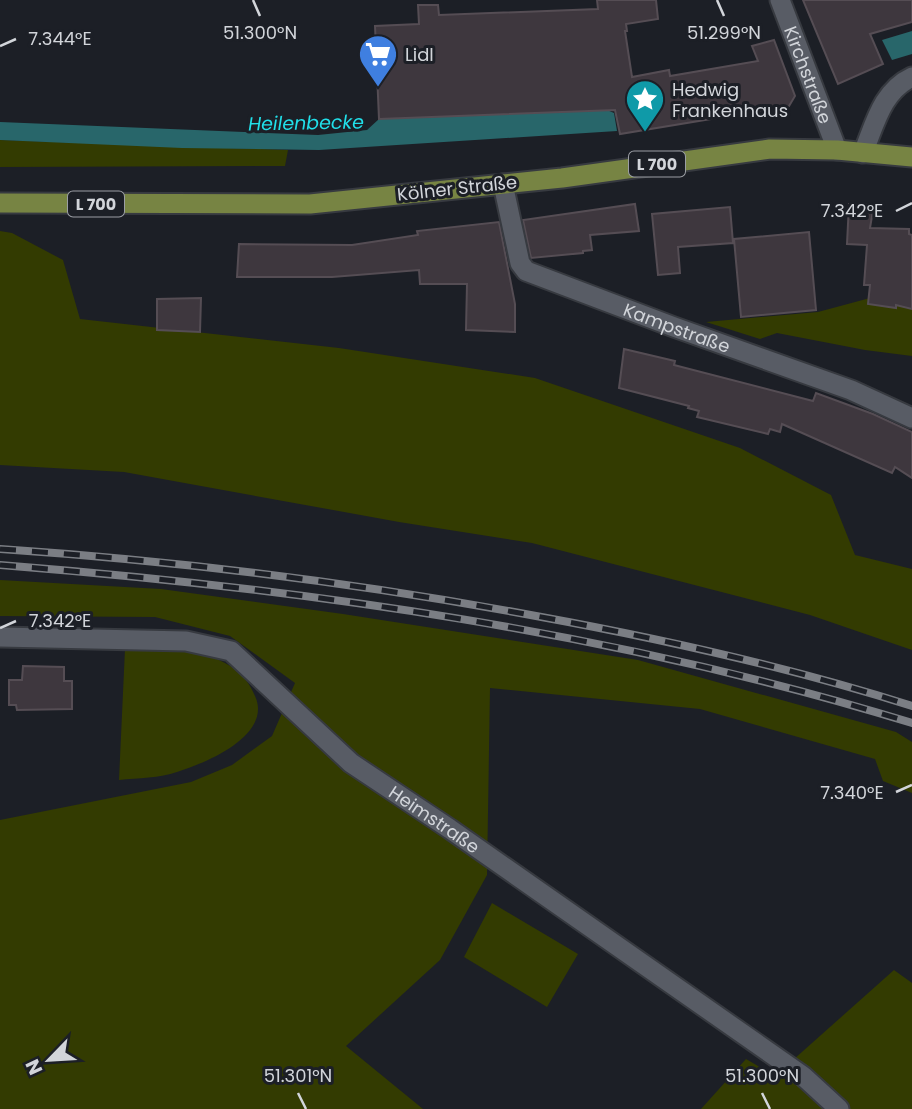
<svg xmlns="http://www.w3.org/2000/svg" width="912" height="1109" viewBox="0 0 912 1109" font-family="Poppins,sans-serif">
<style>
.green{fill:#333b01}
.water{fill:#28666a}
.building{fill:#3e373e;stroke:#554d54;stroke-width:2}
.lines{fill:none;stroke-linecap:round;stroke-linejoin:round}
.minor-casing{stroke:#373a40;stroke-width:23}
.secondary-casing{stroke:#373a40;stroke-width:23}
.primary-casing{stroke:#373a40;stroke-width:23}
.minor{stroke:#585c65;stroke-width:19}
.secondary{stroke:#585c65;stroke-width:19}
.primary{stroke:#778443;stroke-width:19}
.rail-casing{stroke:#7b7e84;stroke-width:8}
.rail{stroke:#1c1f26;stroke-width:5;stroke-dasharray:16;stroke-linecap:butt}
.ticks{fill:none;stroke:#d2d5da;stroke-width:2.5}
.labels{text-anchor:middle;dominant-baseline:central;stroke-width:6;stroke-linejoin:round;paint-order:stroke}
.shield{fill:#1c1f26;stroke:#9b9ea4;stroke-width:2}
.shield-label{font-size:16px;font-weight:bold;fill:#d2d5da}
.poi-label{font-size:18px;fill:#d2d5da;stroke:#1c1f26;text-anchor:start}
.street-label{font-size:18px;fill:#d2d5da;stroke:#1c1f26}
.water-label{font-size:19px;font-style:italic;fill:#21dfe9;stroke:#1c1f26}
.ticks-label{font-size:18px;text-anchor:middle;fill:#d2d5da;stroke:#1c1f26;stroke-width:6;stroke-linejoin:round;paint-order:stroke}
</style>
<rect width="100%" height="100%" fill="#1c1f26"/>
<path class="green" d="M 0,140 L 288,150 L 285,166 L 0,167 Z
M 0,231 L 12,233 L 63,260 L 80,319 L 339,348 L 535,378 L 740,448 L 831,495 L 855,555 L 912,569 L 912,650 L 810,615 L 532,543 L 399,522 L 124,472 L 0,465 Z
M 870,298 L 912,309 L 912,356 L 865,350 L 777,333 L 760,339 L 706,322 L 818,312 Z
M 0,580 L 161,589 L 343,614 L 638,660 L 896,732 L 912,742 L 912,793 L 883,781 L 875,759 L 700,709 L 490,688 L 487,875 L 440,960 L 346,1046 L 423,1109 L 0,1109 L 0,820 L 191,782 L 232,765 L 272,736 L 295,683 L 230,636 L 155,617 L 0,616 Z
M 125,649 C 154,650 192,646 219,660 C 237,668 248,679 255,696 C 273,735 206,763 177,772 C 160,778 138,778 119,780 Z
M 492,903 L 578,954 L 547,1007 L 464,957 Z
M 894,970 L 912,983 L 912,1109 L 701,1109 L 746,1059 L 775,1076 Z"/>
<path class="water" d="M 912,31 L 912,54 L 892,60 L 882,40 Z
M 607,110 L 614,113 L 617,131 L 319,150 L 182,148 L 0,140 L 0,122 L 318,135 L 367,130 L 379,119 Z"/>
<path class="building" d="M 597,0 L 656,0 L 658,19 L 626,24 L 627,31 L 625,31 L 632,77 L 669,70 L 670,76 L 758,61 L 752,46 L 774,40 L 795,96 L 789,106 L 620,134 L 615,110 L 379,119 L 375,26 L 419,24 L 418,5 L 438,5 L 439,15 L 598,9 Z
M 803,0 L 912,0 L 912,22 L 870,34 L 883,64 L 838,84 Z
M 635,204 L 639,231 L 590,235 L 592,250 L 583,251 L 583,253 L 531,258 L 523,220 Z
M 849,204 L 874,204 L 870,228 L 909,229 L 909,234 L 912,235 L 912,309 L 896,305 L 896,308 L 868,304 L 870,285 L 864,285 L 867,245 L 847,244 Z
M 730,207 L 733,243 L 678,247 L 680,273 L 658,275 L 652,214 Z
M 499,222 L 515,304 L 515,332 L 466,330 L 467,284 L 420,284 L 419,270 L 332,277 L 237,277 L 239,244 L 352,245 L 418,235 L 417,231 Z
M 809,232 L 816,310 L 741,317 L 734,239 Z
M 201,298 L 200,332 L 157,330 L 157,299 Z
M 624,349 L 675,361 L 674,365 L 813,401 L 816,393 L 873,414 L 912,432 L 912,478 L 895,467 L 892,473 L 782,424 L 780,432 L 770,429 L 768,434 L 697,417 L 699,411 L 688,408 L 689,406 L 619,388 Z
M 23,666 L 64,667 L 64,681 L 72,681 L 72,709 L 17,710 L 16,705 L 9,705 L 9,680 L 22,680 Z"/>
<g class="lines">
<g class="minor-casing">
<g id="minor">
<path id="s1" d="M 780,0 L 837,150"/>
<path id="s2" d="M 503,184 L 520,263 L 526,271 L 674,327 L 851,390 L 912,418"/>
<path id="s3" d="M 0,637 L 186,641 L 231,651 L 351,763 L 450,829 L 803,1076 L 839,1109"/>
</g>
</g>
<g class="secondary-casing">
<path id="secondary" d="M 863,153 C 875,124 882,91 912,77"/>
</g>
<g class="primary-casing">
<path id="primary" d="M 0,203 L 310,204 L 562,178 L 770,149 L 837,150 L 912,157"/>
</g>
<use href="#minor" class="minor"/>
<use href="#secondary" class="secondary"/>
<use href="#primary" class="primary"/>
<g class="rail-casing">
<path id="rail" d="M 0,549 C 180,561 359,583 536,616 C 663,639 789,667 912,706
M 0,565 C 307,589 617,632 912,723"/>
</g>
<use href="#rail" class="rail"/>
</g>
<path class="ticks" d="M 253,0 L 260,16M 717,0 L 724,16M 0,46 L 16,39M 896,211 L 912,203M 0,628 L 16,621M 896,792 L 912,785M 298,1093 L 306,1109M 762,1093 L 770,1109"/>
<defs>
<g id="supermarket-pin" transform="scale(2.0125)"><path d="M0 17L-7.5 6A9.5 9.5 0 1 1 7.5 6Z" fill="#3f7fe0" stroke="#1c1f26"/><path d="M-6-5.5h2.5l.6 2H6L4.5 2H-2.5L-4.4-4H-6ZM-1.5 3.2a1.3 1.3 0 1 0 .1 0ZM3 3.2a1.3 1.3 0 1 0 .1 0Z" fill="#fff"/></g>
<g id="sight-pin" transform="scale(2.0125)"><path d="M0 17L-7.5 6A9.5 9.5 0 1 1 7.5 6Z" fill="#0f9aa8" stroke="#1c1f26"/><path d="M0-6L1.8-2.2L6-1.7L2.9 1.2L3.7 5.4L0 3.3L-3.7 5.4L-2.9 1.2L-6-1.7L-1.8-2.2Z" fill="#fff"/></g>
</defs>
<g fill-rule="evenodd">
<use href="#supermarket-pin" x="378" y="54"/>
<use href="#sight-pin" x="645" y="99"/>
</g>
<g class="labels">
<g class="shield">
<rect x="629" y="151.5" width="56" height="25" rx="5"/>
<rect x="68" y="191.5" width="56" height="25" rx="5"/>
</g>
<g class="shield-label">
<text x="657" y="164">L 700</text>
<text x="96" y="204">L 700</text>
</g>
<g class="poi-label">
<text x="405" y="54">Lidl</text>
<text x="672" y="89">Hedwig<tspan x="672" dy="21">Frankenhaus</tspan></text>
</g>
<g class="street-label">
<text stroke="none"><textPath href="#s1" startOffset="80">Kirchstraße</textPath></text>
<text transform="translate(457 188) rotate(-6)">Kölner Straße</text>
<text stroke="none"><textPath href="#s2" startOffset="252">Kampstraße</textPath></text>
<text stroke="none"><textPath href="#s3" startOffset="497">Heimstraße</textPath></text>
</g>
<g class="water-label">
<text transform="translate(306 123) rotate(-1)">Heilenbecke</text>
</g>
</g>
<g class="ticks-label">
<text x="724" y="39">51.299°N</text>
<text x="260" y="39">51.300°N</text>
<text x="60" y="45">7.344°E</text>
<text x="852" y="217">7.342°E</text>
<text x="60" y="627">7.342°E</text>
<text x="852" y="799">7.340°E</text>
<text x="298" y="1082">51.301°N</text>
<text x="762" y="1082">51.300°N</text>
</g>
<g transform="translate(49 1060) rotate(245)" stroke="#1c1f26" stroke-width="5" paint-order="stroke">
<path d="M0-5L12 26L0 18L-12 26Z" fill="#d2d5da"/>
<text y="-10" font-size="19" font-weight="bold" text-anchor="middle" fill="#d2d5da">N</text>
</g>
</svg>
